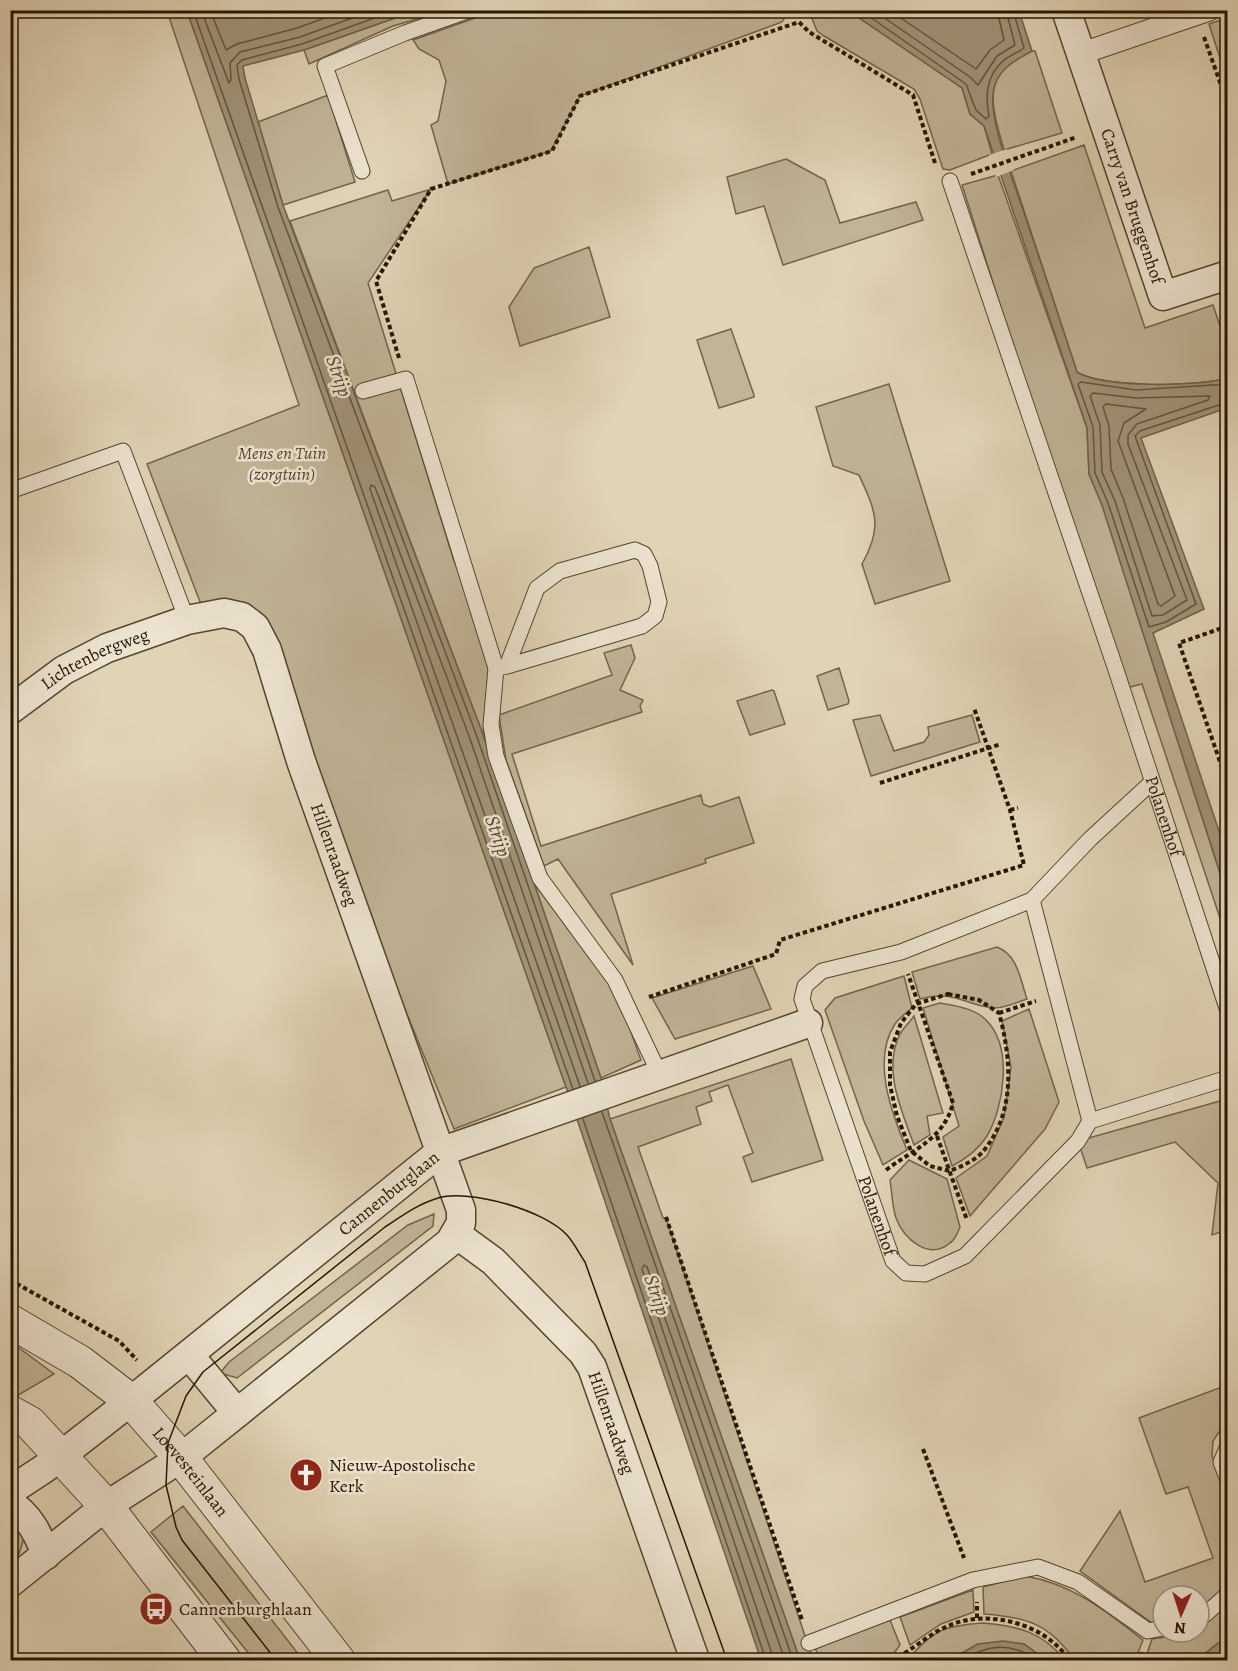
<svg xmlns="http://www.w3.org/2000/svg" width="1238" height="1671" viewBox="0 0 1238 1671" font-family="Alegreya,serif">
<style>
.green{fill:#c1b497;stroke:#73644c;stroke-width:1.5}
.water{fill:#a19378;stroke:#6f6148;stroke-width:1.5}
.pier{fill:#e1d4b6}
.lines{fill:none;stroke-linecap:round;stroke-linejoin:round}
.shore{stroke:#63543c;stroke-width:1.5}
.service-casing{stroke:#54452e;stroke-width:17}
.pedestrian-casing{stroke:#54452e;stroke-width:23}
.minor-casing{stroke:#54452e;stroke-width:31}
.tertiary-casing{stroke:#54452e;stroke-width:35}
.path{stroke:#251501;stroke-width:4;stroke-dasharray:4.5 3;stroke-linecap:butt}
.service{stroke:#ece3d0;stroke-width:15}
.pedestrian{stroke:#ece3d0;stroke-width:21}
.minor{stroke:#ece3d0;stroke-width:28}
.tertiary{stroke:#ece3d0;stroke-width:33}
.tram{stroke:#251501;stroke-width:1.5}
.labels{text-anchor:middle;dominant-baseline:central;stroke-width:5;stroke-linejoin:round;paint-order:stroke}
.street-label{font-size:18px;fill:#251501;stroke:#ece3d0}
.park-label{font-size:18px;font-style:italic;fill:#54452e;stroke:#ece3d0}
.poi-label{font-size:18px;fill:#251501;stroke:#ece3d0;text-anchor:start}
.water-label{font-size:20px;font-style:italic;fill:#574731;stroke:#ece3d0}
</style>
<rect width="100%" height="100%" fill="#e1d4b6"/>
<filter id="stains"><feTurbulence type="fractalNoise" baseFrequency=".00333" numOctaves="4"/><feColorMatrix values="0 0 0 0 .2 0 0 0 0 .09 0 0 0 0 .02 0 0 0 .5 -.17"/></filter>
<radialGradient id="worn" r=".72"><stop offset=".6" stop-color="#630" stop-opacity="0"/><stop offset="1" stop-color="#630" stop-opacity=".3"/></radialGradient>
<path class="green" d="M 167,11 L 187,11 L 566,1087 L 454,1129 L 341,853 L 266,640 L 202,607 L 147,464 L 299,405 Z
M 415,11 L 444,11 L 393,26 L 309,64 L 304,50 Z
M 495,11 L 495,10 L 789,11 L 782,22 L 580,96 L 551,151 L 448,184 L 431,125 L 438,121 L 446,81 L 439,60 L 419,49 L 413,40 Z
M 809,11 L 849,11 L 962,88 L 970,114 L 984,126 L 992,154 L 950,170 L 943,169 L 920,99 L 914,89 L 824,36 L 817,31 Z
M 1227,18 L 1228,18 L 1227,80 L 1209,24 Z
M 1032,51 L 1035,51 L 1062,133 L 1004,150 C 997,123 982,88 1007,65 C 1014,59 1024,55 1032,51 Z
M 328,95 L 355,182 L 283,205 L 258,122 Z
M 1084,145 L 1145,328 L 1213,305 L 1227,347 L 1227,378 C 1200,387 1102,388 1077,372 L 1011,171 Z
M 786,159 L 825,180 L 840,223 L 916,202 L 923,220 L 783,265 L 764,206 L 736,214 L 727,177 Z
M 998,175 L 1087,428 L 1089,474 L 1102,505 L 1227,895 L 1227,939 L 1142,684 L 1122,689 L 962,185 Z
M 431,189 L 368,283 L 453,558 L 489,646 L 491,672 L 483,732 L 536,886 L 609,984 L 622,1007 L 641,1060 L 601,1078 L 482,732 L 290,221 L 388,190 L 392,201 Z
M 589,247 L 610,317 L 520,346 L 509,307 L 534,268 Z
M 731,329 L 754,395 L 754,397 L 719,408 L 697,340 Z
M 889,384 L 950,581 L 875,604 L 862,564 C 883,527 876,512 859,475 L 833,466 L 816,407 Z
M 631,645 L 635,658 L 620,690 L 643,700 L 640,706 L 642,712 L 512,754 L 541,846 L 701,795 L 703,804 L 710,807 L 739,797 L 754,843 L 705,859 L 706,863 L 611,894 L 633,965 L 558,859 L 544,866 L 506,760 L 499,715 L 612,675 L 604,653 Z
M 839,668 L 849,701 L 848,704 L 828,710 L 817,676 Z
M 772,690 L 774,691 L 785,724 L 750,735 L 737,701 Z
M 880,715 L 894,751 L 924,742 L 929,735 L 928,727 L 972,715 L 980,742 L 871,776 L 853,720 Z
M 997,947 C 1018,955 1020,979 1027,999 C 1018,1002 1005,1008 995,1008 C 965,1006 955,989 920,999 L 912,972 Z
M 753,966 L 771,1009 L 675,1039 L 652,998 Z
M 904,976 L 912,1008 C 906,1013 899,1018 895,1024 C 871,1060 892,1114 907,1150 L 883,1165 L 864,1121 L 825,1010 L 835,998 Z
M 940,1003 C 956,1006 975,1008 987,1021 C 1013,1048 1004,1107 987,1136 C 978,1150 966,1159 952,1166 L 943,1137 L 959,1126 L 923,1008 Z
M 1029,1009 L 1059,1102 L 1045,1129 L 970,1216 L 956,1178 L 987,1156 L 1004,1117 L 1011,1067 L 1002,1021 Z
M 914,1016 L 943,1113 L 927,1116 L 930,1135 L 914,1145 C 902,1111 882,1070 900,1034 C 903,1028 910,1022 914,1016 Z
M 791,1059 L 823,1160 L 752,1182 L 743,1157 L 753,1153 L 728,1085 L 709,1092 L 712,1101 L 696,1107 L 701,1124 L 638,1147 L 663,1218 L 666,1218 L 813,1660 L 800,1660 L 610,1119 Z
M 1227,1099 L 1227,1230 L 1212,1235 L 1218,1183 L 1175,1142 L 1087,1168 L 1078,1141 Z
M 909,1160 L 947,1179 L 960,1227 C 958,1232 955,1240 950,1243 C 929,1261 904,1239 896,1218 C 892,1206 892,1192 890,1180 Z
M 434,1214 L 433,1226 L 237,1378 L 220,1373 L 229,1362 L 408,1225 Z
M 11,1342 L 54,1374 L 15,1397 L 11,1394 Z
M 1227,1385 L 1227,1420 L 1213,1441 L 1212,1456 L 1227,1497 L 1227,1586 L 1199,1615 L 1199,1596 L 1163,1596 L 1163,1621 L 1152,1623 L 1080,1571 L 1120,1511 L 1145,1582 L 1213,1558 L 1188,1487 L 1166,1494 L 1139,1418 Z
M 183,1506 L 303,1660 L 254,1660 L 151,1532 Z
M 11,1518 L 24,1538 L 19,1554 L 11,1560 Z
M 1025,1576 C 1073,1584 1106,1611 1143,1640 L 1135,1660 L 1074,1660 C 1050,1624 1026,1617 984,1614 L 983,1587 Z
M 973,1590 L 974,1612 L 941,1624 L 910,1645 L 900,1617 Z
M 1227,1602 L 1227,1636 L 1197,1660 L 1145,1660 L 1152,1639 L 1199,1632 L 1199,1627 Z
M 890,1620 L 900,1645 L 889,1660 L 820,1660 L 815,1648 Z
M 983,1623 C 1017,1626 1044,1632 1064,1660 L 1046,1660 L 1024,1644 L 978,1644 L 950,1660 L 907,1660 C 934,1630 942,1626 983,1623 Z"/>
<path class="water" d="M 187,11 L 415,11 L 304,50 L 243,66 L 245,78 L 283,205 L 482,732 L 601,1078 L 610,1119 L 800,1660 L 761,1660 L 566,1087 Z
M 849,11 L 1019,11 L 1032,51 C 1016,60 999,68 994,88 C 986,116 1016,187 1025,216 C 1043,268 1060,320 1077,372 C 1102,388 1200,387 1227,378 L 1227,408 L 1141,438 L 1204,609 L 1153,633 L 1227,855 L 1227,895 L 1102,505 L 1089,474 L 1087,428 L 984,126 L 970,114 L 962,88 Z
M 1227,1636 L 1227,1660 L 1197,1660 Z
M 1003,1641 L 1024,1644 L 1046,1660 L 950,1660 L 978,1644 Z"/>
<path class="pier" d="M 1007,149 L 1014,170 L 996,177 L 989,155 Z"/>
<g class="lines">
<path class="shore" d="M 193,10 L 573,1089
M 201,10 L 229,83 L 231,80 L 230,63 L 240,52 L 300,37 L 374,10
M 210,10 L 226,50 L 237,44 L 297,28 L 347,10
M 397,10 L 302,44 L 242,60 L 237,65 L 239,79 L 278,207 L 476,734 L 595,1081
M 860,10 L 966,84 L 976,110 L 986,119 L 989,116 C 985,96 987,75 1003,61 C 1009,55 1018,53 1024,48 L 1013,10
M 873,10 L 970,77 L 978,85 L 997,56 L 1015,45 L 1006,10
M 889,10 L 976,69 L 990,50 L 1004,40 L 997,10
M 1228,384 L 1136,390 L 1081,382 L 1078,384 L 1093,427 L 1095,473 L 1108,503 L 1149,627 L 1166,622 L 1196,604 L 1135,436 L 1140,431 L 1228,402
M 1093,393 L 1136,398 L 1210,396 L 1208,400 L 1137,424 L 1128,435 L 1128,444 L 1187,600 L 1163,615 L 1152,616 L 1115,501 L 1102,472 L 1100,425 L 1090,396 Z
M 1106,404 L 1146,409 L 1124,423 L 1118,441 L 1175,596 L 1161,606 L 1158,604 L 1123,498 L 1111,469 L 1109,426 L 1103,407 Z
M 580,1086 L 370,489 L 371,485 L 375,487 L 469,736 L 588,1083
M 602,1112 L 793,1660
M 583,1119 L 766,1660
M 774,1660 L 642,1269 L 644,1265 L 647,1267 L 785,1660
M 961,1660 C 988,1645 1010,1641 1036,1660"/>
<g class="service-casing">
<g id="service">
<path d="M 362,171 L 325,66 L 405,33 L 470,10"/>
<path id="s1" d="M 950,181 L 1114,664 L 1228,1011"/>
<path d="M 363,391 L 406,379 L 496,668 L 491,725 L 496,756 L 540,878 L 615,980 L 660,1075"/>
<path d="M 10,491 L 123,451 L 187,620"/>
<path d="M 496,668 L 507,666 L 642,626 L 655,616 L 659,602 L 650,566 L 644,554 L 635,550 L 560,571 L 537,588 L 507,666"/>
<path id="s2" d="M 1152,782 L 1090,839 L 1032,900 L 901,952 L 822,971 L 805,986 L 802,999 L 893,1261 L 906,1273 L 925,1274 L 965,1256 L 1078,1141 L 1090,1121 L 1228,1078"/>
<path d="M 1032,900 L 1090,1121"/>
<path d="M 1228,1446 L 1221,1462 L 1228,1480"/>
<path d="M 1199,1620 L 1228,1594"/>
<path d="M 809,1643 L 973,1580 L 1038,1567 L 1078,1582 L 1148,1631 L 1163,1628"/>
</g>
</g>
<g class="pedestrian-casing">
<path id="pedestrian" d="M 1080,54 L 1209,10"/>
</g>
<g class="minor-casing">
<g id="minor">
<path id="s3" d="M 1066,10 L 1163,296 L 1228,275"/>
<path id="s4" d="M 10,710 L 64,670 L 107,648 L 187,620 L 224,613 L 242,617 L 255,627 L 267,650 L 301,761 L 461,1210 L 461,1223 L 450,1242 L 181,1458 L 106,1506 L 10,1583"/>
<path id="s5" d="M 456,1234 L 493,1261 L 583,1353 L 592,1367 L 695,1660"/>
<path d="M 189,1355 L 237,1413"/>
<path id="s6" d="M 10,1491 L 45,1468 L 131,1401 L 440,1152 L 808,1023"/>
<path d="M 10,1504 C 28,1513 40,1537 46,1555"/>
</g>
</g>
<g class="tertiary-casing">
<g id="tertiary">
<path id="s7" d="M 10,1321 L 80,1362 L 131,1401 L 181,1458 L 338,1660"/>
<path d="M 10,1412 L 30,1423 L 106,1506 L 224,1660"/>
</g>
</g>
<path class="path" d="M 1204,37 L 1228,105
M 971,174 L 1077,137
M 1222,309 L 1228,324
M 399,358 L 376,281 L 431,189 L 552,151 L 580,96 L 799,22 L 809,32 L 913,95 L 935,163
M 1228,626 L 1179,643 L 1228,785
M 880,783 L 1001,744
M 1010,810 L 1018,808
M 948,994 L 979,1000 L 999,1013 C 1011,1057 1016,1110 985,1149 C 977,1160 962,1166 950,1171 L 930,1166 L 911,1151 L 897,1116 L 890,1085 L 890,1052 L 901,1023 L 916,1004 Z
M 649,997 L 776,954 L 780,940 L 1024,865 L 1010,810 L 974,708
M 999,1013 L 1036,1001
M 937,1136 L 967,1220
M 886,1170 C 914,1149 944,1139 953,1103 L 908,974
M 666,1217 L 802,1620
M 10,1280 L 119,1341 L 137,1360
M 923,1449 L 964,1558
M 977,1618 L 977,1602
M 901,1660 L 905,1653 C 919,1644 933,1632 948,1626 C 988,1608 1046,1624 1069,1660
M 1140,1660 L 1142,1652"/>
<use href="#service" class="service"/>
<use href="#pedestrian" class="pedestrian"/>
<use href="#minor" class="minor"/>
<use href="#tertiary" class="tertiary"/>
<path class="tram" d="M 276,1660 L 182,1540 L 176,1527 L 166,1485 L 168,1443 L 186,1396 L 203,1372 L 385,1227 C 402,1216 418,1204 438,1198 C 470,1189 544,1210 567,1235 C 574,1243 579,1253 585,1262 L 727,1660"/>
</g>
<defs>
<g id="church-disc" transform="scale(1.725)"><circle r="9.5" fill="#8f2418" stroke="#ece3d0"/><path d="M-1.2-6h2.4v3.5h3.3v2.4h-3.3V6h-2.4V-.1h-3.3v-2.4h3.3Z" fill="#fff"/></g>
<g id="bus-disc" transform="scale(1.725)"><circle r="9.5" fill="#8f2418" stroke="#ece3d0"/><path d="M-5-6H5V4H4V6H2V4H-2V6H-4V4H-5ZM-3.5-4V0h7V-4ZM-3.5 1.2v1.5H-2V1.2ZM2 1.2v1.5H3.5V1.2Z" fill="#fff"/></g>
</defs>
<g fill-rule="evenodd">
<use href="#church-disc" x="306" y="1475"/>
<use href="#bus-disc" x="156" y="1609"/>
</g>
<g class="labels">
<g class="street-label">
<text stroke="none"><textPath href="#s3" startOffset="207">Carry van Bruggenhof</textPath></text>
<text stroke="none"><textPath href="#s4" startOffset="100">Lichtenbergweg</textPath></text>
<text stroke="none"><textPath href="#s1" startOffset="670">Polanenhof</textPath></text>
<text stroke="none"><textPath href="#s4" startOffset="514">Hillenraadweg</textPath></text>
<text stroke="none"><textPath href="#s6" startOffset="482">Cannenburglaan</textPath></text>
<text stroke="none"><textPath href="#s2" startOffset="656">Polanenhof</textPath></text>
<text stroke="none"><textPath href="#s5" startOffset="250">Hillenraadweg</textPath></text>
<text stroke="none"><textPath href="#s7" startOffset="238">Loevesteinlaan</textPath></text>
</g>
<g class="park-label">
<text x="282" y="453">Mens en Tuin<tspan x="282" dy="21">(zorgtuin)</tspan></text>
</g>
<g class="poi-label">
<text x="329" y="1465">Nieuw-Apostolische<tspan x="329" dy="21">Kerk</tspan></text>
<text x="179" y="1609">Cannenburghlaan</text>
</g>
<g class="water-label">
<text transform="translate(339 376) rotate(71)">Strijp</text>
<text transform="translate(498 836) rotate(71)">Strijp</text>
<text transform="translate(657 1295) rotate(71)">Strijp</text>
</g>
</g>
<rect width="1238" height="1671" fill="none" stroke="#e1d4b6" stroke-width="36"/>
<rect x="12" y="12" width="1214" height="1647" fill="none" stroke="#251501" stroke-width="3"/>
<rect x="18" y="18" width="1202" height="1635" fill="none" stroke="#251501" stroke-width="1.5"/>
<g transform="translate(1181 1614) rotate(183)"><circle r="28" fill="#ece3d0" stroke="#9c917d" stroke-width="1.5"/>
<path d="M0-4.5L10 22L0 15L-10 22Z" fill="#8f2418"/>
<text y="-9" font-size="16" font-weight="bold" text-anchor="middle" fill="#251501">N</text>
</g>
<rect width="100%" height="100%" filter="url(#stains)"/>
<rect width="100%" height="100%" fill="url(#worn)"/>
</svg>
